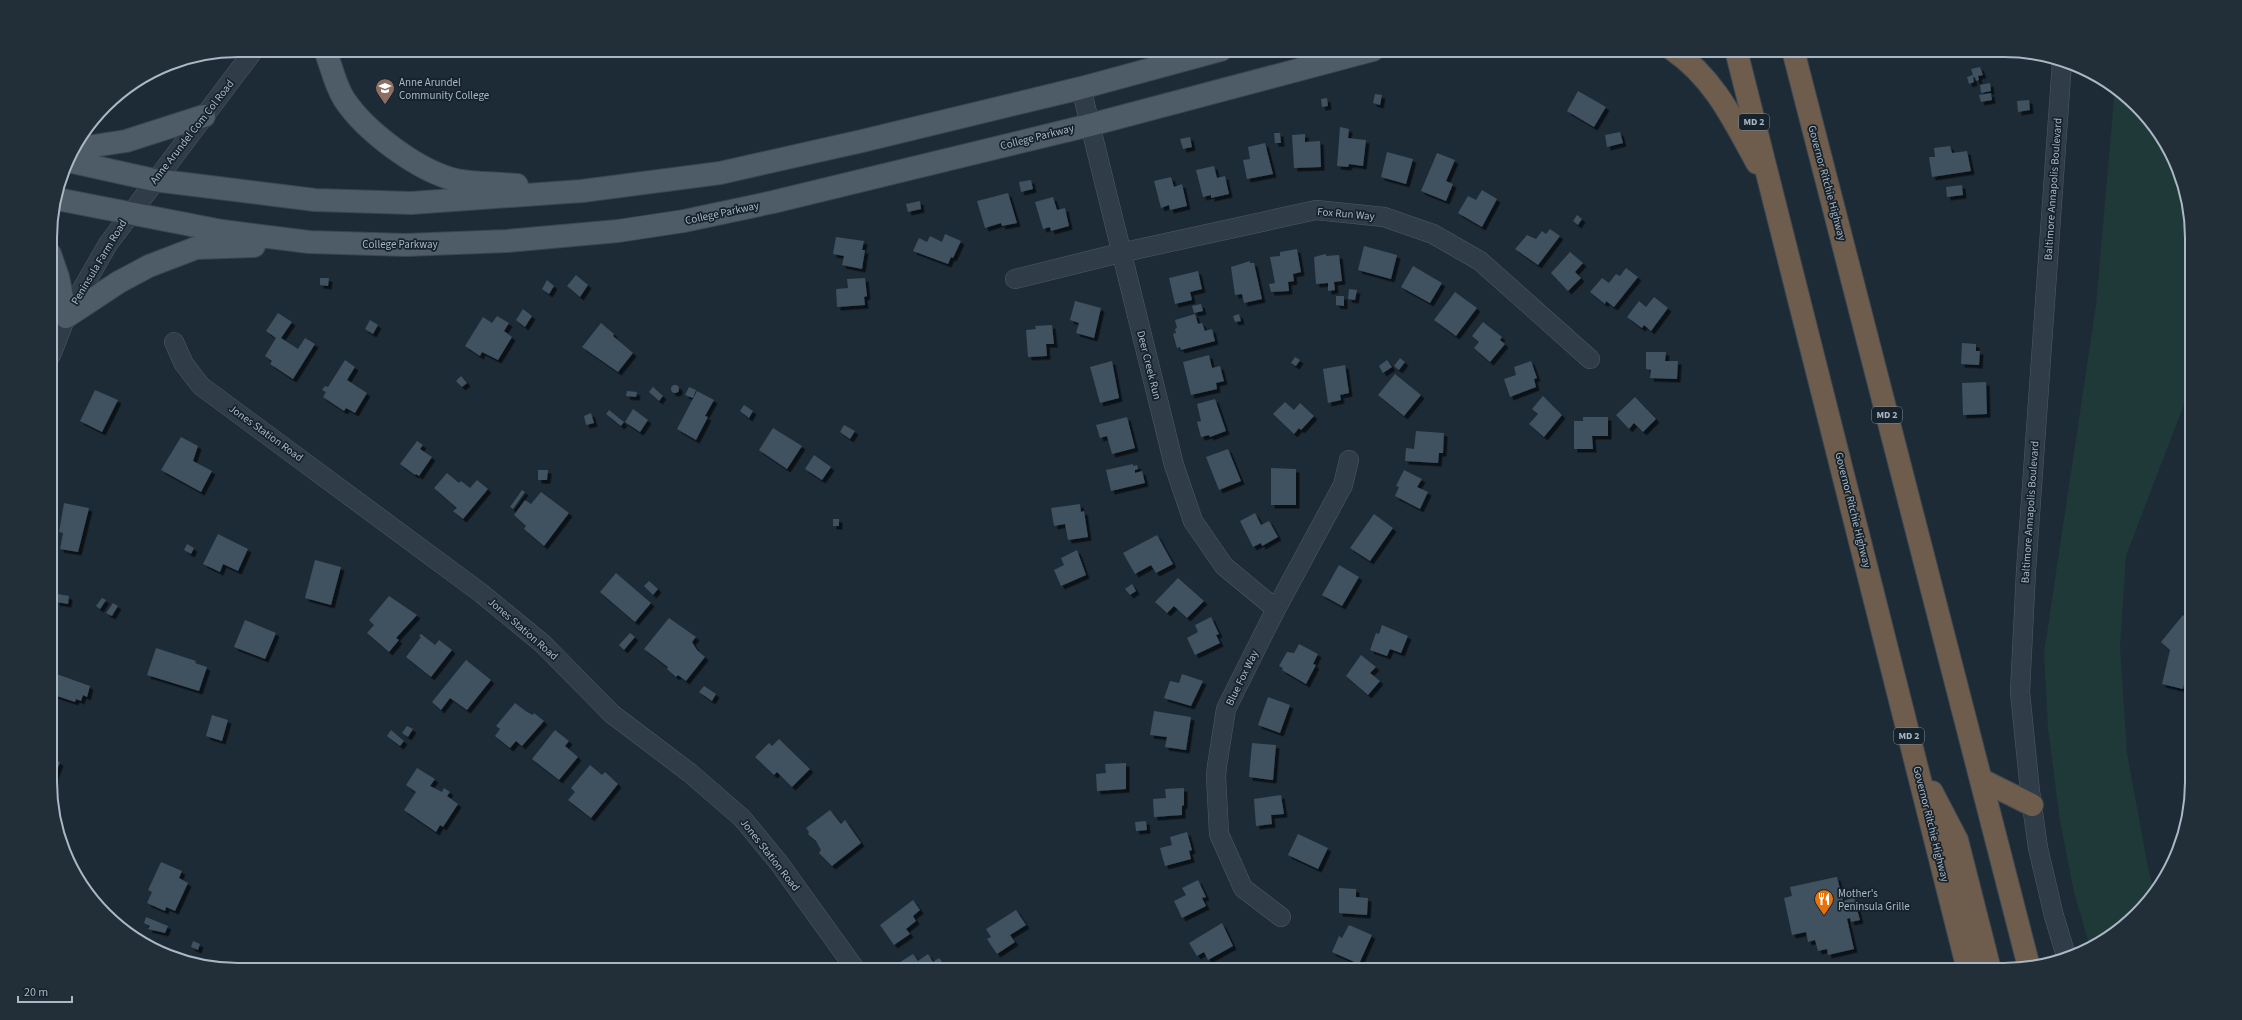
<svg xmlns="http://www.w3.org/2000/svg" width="2242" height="1020" viewBox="0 0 2242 1020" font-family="'Source Sans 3',sans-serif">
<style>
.green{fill:#1f3838}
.building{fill:#3f5160;filter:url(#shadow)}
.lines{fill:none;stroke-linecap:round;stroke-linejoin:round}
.minor-casing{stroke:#4e5a66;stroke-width:20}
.major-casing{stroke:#3a4651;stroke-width:24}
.highway-casing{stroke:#3b4752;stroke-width:24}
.minor{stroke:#303d48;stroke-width:19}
.major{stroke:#4e5c68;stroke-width:22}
.highway{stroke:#6e5d4c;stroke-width:22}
.labels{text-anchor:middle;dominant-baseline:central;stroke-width:3.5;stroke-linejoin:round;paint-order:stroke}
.shield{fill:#16222c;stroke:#7e8a97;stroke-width:1}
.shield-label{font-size:10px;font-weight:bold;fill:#aab7c5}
.poi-label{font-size:11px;fill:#aab7c5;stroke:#16222c;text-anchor:start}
.street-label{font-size:11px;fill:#aab7c5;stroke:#16222c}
.rim{fill:none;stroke:#aab7c5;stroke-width:2}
</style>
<defs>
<filter id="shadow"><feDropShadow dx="3.5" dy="3.5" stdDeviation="0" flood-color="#0009"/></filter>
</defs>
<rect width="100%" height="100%" fill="#1d2b37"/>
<path class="green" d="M 2115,87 L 2153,124 L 2178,166 L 2190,214 L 2191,386 L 2126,556 L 2120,646 L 2127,753 L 2148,868 L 2155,893 L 2109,938 L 2090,947 L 2074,892 L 2060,821 L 2048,729 L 2044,653 L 2096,305 Z"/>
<path class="building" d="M 1980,67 L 1983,75 L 1978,76 L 1979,80 L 1976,81 L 1975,77 L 1973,77 L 1974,82 L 1969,84 L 1967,77 L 1973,75 L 1971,69 Z
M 1990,83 L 1991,91 L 1981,93 L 1980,85 Z
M 1578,91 L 1606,107 L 1594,127 L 1567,111 Z
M 1991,93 L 1992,100 L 1981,102 L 1979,95 Z
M 1375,94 L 1382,95 L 1380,105 L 1373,103 Z
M 1327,98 L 1328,106 L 1322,107 L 1321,99 Z
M 2029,100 L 2030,110 L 2018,112 L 2017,101 Z
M 1340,127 L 1349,129 L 1348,138 L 1366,140 L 1363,166 L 1349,164 L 1348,167 L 1337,166 Z
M 1620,132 L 1623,143 L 1607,147 L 1605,135 Z
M 1274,133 L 1280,133 L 1281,143 L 1275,143 Z
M 1305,134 L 1305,142 L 1320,141 L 1321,167 L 1294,168 L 1292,135 Z
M 1190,137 L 1192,147 L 1183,149 L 1180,139 Z
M 1265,143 L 1273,174 L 1247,179 L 1243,160 L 1250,159 L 1248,147 Z
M 1950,146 L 1952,153 L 1967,151 L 1971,171 L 1932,177 L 1929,157 L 1935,157 L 1934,148 Z
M 1387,152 L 1413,159 L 1406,184 L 1381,177 Z
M 1437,153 L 1455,160 L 1446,181 L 1453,184 L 1446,201 L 1421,191 Z
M 1214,166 L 1217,178 L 1225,176 L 1229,194 L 1211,198 L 1211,195 L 1203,197 L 1196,170 Z
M 1171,177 L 1174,187 L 1182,184 L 1187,206 L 1170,210 L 1169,205 L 1161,208 L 1154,181 Z
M 1031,180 L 1033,189 L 1021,192 L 1019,182 Z
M 1962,185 L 1963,195 L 1947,197 L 1946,187 Z
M 1482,190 L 1497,199 L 1482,227 L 1458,213 L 1468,196 L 1476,200 Z
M 1008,193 L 1017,223 L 1002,226 L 1001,223 L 985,228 L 977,201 Z
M 1053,197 L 1057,210 L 1065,208 L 1069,226 L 1051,231 L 1050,227 L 1043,229 L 1035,202 Z
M 920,201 L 921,209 L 908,212 L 906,204 Z
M 1577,215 L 1582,219 L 1578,225 L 1573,221 Z
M 1550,229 L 1560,236 L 1538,265 L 1515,249 L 1527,235 L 1536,239 L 1542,231 L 1546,234 Z
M 945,234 L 961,241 L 953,258 L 951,257 L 948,264 L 913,251 L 919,238 L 927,242 L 930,236 L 942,242 Z
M 836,237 L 864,241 L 862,250 L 865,250 L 862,269 L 842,265 L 844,256 L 833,254 Z
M 1364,246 L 1397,255 L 1391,279 L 1358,270 Z
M 1297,249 L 1301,272 L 1293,274 L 1294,281 L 1288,282 L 1289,291 L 1271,292 L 1269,284 L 1275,283 L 1270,257 L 1280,256 L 1280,252 Z
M 1570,252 L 1583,263 L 1575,272 L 1581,278 L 1568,291 L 1551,273 Z
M 1326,254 L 1326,256 L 1339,255 L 1342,281 L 1334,282 L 1335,290 L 1328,291 L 1328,283 L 1316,284 L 1314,257 Z
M 1250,261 L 1250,263 L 1254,263 L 1262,299 L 1244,303 L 1242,294 L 1235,295 L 1231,267 Z
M 1413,266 L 1442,283 L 1430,303 L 1401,287 Z
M 1626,268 L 1638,277 L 1614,307 L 1606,301 L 1605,304 L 1590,292 L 1602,278 L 1609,283 L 1616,274 L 1620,276 Z
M 1198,271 L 1202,289 L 1190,292 L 1192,300 L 1175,304 L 1169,278 Z
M 576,275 L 588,285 L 580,297 L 567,286 Z
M 320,278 L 329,278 L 328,286 L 320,285 Z
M 865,278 L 867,296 L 864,297 L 865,305 L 837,307 L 836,289 L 848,288 L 847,279 Z
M 547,280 L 554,286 L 549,294 L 542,289 Z
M 1349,289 L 1357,290 L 1355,300 L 1348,299 Z
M 1455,292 L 1477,308 L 1456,336 L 1434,320 Z
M 1336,296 L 1344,296 L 1344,306 L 1336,305 Z
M 1654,297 L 1668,308 L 1651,331 L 1644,325 L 1642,328 L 1627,317 L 1639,301 L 1646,307 Z
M 1075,301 L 1101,308 L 1094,338 L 1076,333 L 1079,323 L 1070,320 Z
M 1201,304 L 1203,311 L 1194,313 L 1192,306 Z
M 523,309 L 532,316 L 525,327 L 516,320 Z
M 278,313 L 292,322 L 281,338 L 298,349 L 305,338 L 315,344 L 293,379 L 270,364 L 272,361 L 265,356 L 276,338 L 266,331 Z
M 1195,314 L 1198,324 L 1202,323 L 1205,331 L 1212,329 L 1215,341 L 1181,350 L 1180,347 L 1177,348 L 1173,334 L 1176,333 L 1175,329 L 1177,328 L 1175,320 Z
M 1239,314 L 1241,321 L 1235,322 L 1233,316 Z
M 497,316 L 509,323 L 504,331 L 512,337 L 498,360 L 482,352 L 480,356 L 465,346 L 483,317 L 492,323 Z
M 370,320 L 378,325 L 373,334 L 365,329 Z
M 1483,322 L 1502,337 L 1500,340 L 1505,344 L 1490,362 L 1474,348 L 1479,342 L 1472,336 Z
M 601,323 L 614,334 L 613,336 L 633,353 L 618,372 L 582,347 Z
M 1052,325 L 1054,344 L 1046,344 L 1047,356 L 1028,357 L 1026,330 L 1036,329 L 1035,326 Z
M 1962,343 L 1976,344 L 1976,351 L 1980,351 L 1979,365 L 1961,364 Z
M 1646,352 L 1666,352 L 1665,361 L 1678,361 L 1677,379 L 1650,378 L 1651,370 L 1646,369 Z
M 1209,355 L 1212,368 L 1220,366 L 1224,381 L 1216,383 L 1217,389 L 1191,395 L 1183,362 Z
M 1295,357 L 1300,360 L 1296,366 L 1291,363 Z
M 1400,358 L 1405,362 L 1399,370 L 1394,366 Z
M 345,360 L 355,367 L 347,380 L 367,393 L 355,413 L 346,408 L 344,411 L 323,397 L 326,392 L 322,390 L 325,386 L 328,387 Z
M 1387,360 L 1392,367 L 1383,373 L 1379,366 Z
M 1112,361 L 1119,398 L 1100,403 L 1090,367 Z
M 1531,361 L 1537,378 L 1534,379 L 1536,387 L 1510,397 L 1504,379 L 1516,375 L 1514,367 Z
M 1345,365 L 1349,393 L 1340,395 L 1341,400 L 1328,403 L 1323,369 Z
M 1395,374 L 1421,395 L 1404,416 L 1378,395 Z
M 461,376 L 467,383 L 462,387 L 456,381 Z
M 1986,382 L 1987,414 L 1963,415 L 1962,383 Z
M671 389a4 4 0 1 1 8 0a4 4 0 1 1-8 0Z
M 653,387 L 663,396 L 659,401 L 649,392 Z
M 689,387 L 696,390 L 693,398 L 685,395 Z
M 95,390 L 118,400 L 102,432 L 80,421 Z
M 627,391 L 637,392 L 636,397 L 626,396 Z
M 697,391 L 714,400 L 705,416 L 708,417 L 696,440 L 677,429 Z
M 1543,396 L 1562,415 L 1544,437 L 1529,424 L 1538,414 L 1532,409 Z
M 1635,397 L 1656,419 L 1643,432 L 1634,423 L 1629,429 L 1616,415 Z
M 1215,399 L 1226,431 L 1210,437 L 1209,435 L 1201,437 L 1197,422 L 1201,421 L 1197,404 Z
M 1285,402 L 1294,410 L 1300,403 L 1314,416 L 1301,430 L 1299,428 L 1294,434 L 1273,414 Z
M 744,405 L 753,411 L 749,418 L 740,411 Z
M 633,409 L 648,420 L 640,432 L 625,422 Z
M 609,410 L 624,422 L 621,426 L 606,414 Z
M 591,413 L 594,423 L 586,425 L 584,416 Z
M 1127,417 L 1135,448 L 1112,454 L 1107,436 L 1100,438 L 1096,425 Z
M 1583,417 L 1608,417 L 1608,436 L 1592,436 L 1593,449 L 1574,449 L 1574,421 L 1583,421 Z
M 844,425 L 855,431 L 850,439 L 840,432 Z
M 773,428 L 802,446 L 787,469 L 759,450 Z
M 1416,431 L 1444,433 L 1443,453 L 1439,453 L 1438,463 L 1405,461 L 1406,448 L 1414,449 Z
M 181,437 L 198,446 L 193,461 L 212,471 L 201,492 L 161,470 Z
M 417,441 L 423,445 L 420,449 L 432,457 L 419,476 L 416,474 L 415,475 L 400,464 Z
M 1228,449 L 1241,481 L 1219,490 L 1206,457 Z
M 814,455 L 831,467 L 822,480 L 805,469 Z
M 1133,464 L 1133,466 L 1137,465 L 1138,469 L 1135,470 L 1135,473 L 1142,471 L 1145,483 L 1111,491 L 1106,470 Z
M 1271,468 L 1296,469 L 1296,505 L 1271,505 Z
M 538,470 L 548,470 L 547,480 L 538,480 Z
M 1404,470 L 1422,479 L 1417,487 L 1428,492 L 1420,509 L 1395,496 L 1399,487 L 1396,486 Z
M 447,473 L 459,483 L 461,481 L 470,488 L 477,480 L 488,489 L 463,519 L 453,511 L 457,508 L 434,488 Z
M 522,490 L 525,492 L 513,509 L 510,507 Z
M 541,492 L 569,513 L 544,546 L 524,529 L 526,526 L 514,515 L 525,500 L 531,504 Z
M 64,503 L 89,508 L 78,552 L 60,549 L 63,533 L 59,532 Z
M 1080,504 L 1081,512 L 1084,511 L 1088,537 L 1068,540 L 1065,524 L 1054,526 L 1051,508 Z
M 1255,513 L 1261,525 L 1269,521 L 1278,537 L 1262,546 L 1261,543 L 1253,547 L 1240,521 Z
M 1374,514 L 1393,528 L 1370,561 L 1350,548 Z
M 833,519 L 839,519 L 839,526 L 833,526 Z
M 218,534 L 248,549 L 238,571 L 223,564 L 220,572 L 203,564 Z
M 1157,535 L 1173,564 L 1156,573 L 1151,565 L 1135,574 L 1123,553 Z
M 187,544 L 194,548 L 191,554 L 184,550 Z
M 1077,550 L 1086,575 L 1061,586 L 1054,570 L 1064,565 L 1061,558 Z
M 315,560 L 341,567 L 331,605 L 305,598 Z
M 1339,565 L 1359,577 L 1342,606 L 1322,595 Z
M 616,573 L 651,603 L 635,622 L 600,592 Z
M 1178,578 L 1204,601 L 1187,618 L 1174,606 L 1167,613 L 1155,602 Z
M 649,581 L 658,589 L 653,595 L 644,586 Z
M 1132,584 L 1136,591 L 1130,595 L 1125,589 Z
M 58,594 L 69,596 L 68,604 L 56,602 Z
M 389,596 L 417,615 L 396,638 L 399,640 L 389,652 L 367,633 L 374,625 L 369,620 Z
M 102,598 L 106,600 L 100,609 L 96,606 Z
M 113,603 L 118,606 L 112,616 L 106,613 Z
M 2192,607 L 2192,663 L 2188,667 L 2183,689 L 2162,684 L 2170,650 L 2161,642 L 2183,615 L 2184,616 Z
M 1211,617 L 1219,634 L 1216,635 L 1220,643 L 1195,655 L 1187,638 L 1198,632 L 1195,625 Z
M 669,618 L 696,637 L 692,642 L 697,650 L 705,657 L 686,681 L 678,675 L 676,677 L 667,669 L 668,667 L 644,649 Z
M 245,620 L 276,633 L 265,659 L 234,647 Z
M 1382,625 L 1408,636 L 1401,653 L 1390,649 L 1387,656 L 1370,650 L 1376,633 L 1379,634 Z
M 630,633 L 635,637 L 624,650 L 619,645 Z
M 421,634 L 435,645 L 439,640 L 452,650 L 431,677 L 406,657 L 421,637 L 419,636 Z
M 1299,644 L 1318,654 L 1313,664 L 1316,665 L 1306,684 L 1282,670 L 1283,668 L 1279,666 L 1287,652 L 1294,653 Z
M 156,648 L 196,661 L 195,663 L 207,667 L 199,691 L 147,675 Z
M 1361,655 L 1376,667 L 1370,673 L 1380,681 L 1368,695 L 1346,676 Z
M 466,660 L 491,680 L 467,710 L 450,698 L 441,710 L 432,702 Z
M 51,672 L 90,686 L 87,697 L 83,695 L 81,701 L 76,699 L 75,702 L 51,694 Z
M 1182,674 L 1203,681 L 1191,706 L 1164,698 L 1170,681 L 1179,683 Z
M 704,686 L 716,694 L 712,701 L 699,692 Z
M 1268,697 L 1290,705 L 1280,733 L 1258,725 Z
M 515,703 L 527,712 L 533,715 L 534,713 L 544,721 L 522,746 L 516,741 L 510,748 L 495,736 L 500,729 L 496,726 Z
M 1154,711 L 1191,717 L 1186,750 L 1165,747 L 1167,737 L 1150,735 Z
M 212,715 L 228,720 L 222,741 L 206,736 Z
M 407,726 L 413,729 L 408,737 L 402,733 Z
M 391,730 L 404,741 L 400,746 L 387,736 Z
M 555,730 L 569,741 L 565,746 L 578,757 L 559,780 L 532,759 Z
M 779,739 L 810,769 L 792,787 L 777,772 L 774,775 L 755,757 L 769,743 L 772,746 Z
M 1252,743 L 1276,745 L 1273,780 L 1249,777 Z
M 52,759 L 60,762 L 52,784 Z
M 1126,763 L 1126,789 L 1097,791 L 1096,774 L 1106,773 L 1105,764 Z
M 590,765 L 602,775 L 605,772 L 618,784 L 591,818 L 568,800 L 575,792 L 571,788 Z
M 417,768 L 435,779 L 430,786 L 442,792 L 444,788 L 450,792 L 447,796 L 458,804 L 443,827 L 440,825 L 436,832 L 404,810 L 416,792 L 406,785 Z
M 1184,788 L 1184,805 L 1182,806 L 1182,815 L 1154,817 L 1153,799 L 1166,798 L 1165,789 Z
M 1281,795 L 1284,814 L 1271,815 L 1272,824 L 1256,826 L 1254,799 Z
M 830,810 L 841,824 L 845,820 L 861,843 L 832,866 L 819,853 L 821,850 L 816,841 L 808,834 L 809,832 L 806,828 Z
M 1146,821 L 1147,830 L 1136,831 L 1135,822 Z
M 1187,832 L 1192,850 L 1189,851 L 1191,859 L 1165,866 L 1160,848 L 1172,845 L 1170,837 Z
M 1298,834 L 1328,848 L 1318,869 L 1288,855 Z
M 161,862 L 182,871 L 179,878 L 188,883 L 175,911 L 166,907 L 165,911 L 147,903 L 152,892 L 148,890 Z
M 1836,877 L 1837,877 L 1843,901 L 1854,898 L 1860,920 L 1851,922 L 1850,918 L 1847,919 L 1854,949 L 1828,955 L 1827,949 L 1818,951 L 1815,940 L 1808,942 L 1806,932 L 1792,935 L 1784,898 L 1792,896 L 1790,887 Z
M 1198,880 L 1206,897 L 1202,898 L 1206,906 L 1182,918 L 1174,901 L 1186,895 L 1182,888 Z
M 1339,888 L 1356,889 L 1356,897 L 1368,898 L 1367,915 L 1339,913 Z
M 913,900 L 920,910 L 913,916 L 916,921 L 906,929 L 910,934 L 894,945 L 880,925 Z
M 1016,910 L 1026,925 L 1010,935 L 1015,942 L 997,954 L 987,939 L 991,937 L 986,929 Z
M 146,917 L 168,926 L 165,933 L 148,929 L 150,926 L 144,923 Z
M 1222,923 L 1233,946 L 1208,960 L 1204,952 L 1197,956 L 1189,943 Z
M 1349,925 L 1372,935 L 1359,964 L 1332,952 L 1339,936 L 1342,938 Z
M 193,941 L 200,944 L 198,950 L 191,947 Z
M 913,954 L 918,961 L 928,954 L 933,962 L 939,958 L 947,968 L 944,970 L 901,970 L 897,964 Z"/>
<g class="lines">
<g class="minor-casing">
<path id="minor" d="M 2062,62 L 2026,571 L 2020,692 L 2030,791 L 2038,848 L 2054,916 L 2067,959
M 1081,88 L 1174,465 L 1193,521 L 1224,566 L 1276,609
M 1015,279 L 1120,253 L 1316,210 L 1384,217 L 1433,234 L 1480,261 L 1590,359
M 174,342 L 184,364 L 201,386 L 481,593 L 543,644 L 612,714 L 690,773 L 742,818 L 779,863 L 856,970
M 51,355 L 66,317 L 108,244 L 254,50
M 1281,917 L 1243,888 L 1219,834 L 1216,776 L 1217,766 L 1226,709 L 1276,609 L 1343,485 L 1349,460"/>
</g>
<g class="major-casing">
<path id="major" d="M 325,50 C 331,65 335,85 344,99 C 365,131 418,171 456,180 C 476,184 498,183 517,185
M 74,149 L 126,141 L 204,116
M 68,161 L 154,180 L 315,200 L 411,203 L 582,191 L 720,173 L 862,141 L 1081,88 L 1221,50
M 57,199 L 222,231 L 309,242 L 406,245 L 507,241 L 618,231 L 684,221 L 773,202 L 1090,125 L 1373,50
M 50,254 L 58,277 L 66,317 L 119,282 L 149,266 L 196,248 L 254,246"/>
</g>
<g class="highway-casing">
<path id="highway" d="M 1673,50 C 1714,78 1734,121 1757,163
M 1736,50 L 1968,970
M 1793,50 L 2029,967
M 1982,780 L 2032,805
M 1932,792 L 1957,840 L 1990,970"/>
</g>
<use href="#minor" class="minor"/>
<use href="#major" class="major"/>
<use href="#highway" class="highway"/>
</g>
<defs>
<g id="university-pin" transform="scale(1)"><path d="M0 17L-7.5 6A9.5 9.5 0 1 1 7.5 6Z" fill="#8d6e63" stroke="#16222c"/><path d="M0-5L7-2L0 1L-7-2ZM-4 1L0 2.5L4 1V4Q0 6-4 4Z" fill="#fff"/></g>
<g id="restaurant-pin" transform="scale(1)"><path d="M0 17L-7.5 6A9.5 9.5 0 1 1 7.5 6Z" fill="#e8710a" stroke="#16222c"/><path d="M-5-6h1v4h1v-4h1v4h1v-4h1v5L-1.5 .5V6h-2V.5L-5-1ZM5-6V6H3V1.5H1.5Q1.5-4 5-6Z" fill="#fff"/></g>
</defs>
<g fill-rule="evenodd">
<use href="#university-pin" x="385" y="88"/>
<use href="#restaurant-pin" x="1824" y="899"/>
</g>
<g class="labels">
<g class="shield">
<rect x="1739" y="114" width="30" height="16" rx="3"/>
<rect x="1872" y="407" width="30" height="16" rx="3"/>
<rect x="1894" y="728" width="30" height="16" rx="3"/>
</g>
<g class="shield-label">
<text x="1754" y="122">MD 2</text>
<text x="1887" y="415">MD 2</text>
<text x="1909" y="736">MD 2</text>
</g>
<g class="poi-label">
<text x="399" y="82">Anne Arundel<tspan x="399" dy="13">Community College</tspan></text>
<text x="1838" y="893">Mother's<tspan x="1838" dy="13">Peninsula Grille</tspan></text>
</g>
<g class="street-label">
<text transform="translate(192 132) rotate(-52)">Anne Arundel Com Col Road</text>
<text transform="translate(1037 137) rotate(-14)">College Parkway</text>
<text transform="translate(1827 183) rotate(75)">Governor Ritchie Highway</text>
<text transform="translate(2053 189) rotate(-86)">Baltimore Annapolis Boulevard</text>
<text transform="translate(722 213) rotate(-12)">College Parkway</text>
<text transform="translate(1346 214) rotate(5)">Fox Run Way</text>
<text x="400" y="244">College Parkway</text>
<text transform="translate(99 262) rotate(-59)">Peninsula Farm Road</text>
<text transform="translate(1149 365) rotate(76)">Deer Creek Run</text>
<text transform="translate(266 433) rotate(36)">Jones Station Road</text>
<text transform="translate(1853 510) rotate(76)">Governor Ritchie Highway</text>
<text transform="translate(2030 512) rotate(-86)">Baltimore Annapolis Boulevard</text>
<text transform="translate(523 629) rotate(41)">Jones Station Road</text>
<text transform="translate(1242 678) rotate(-64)">Blue Fox Way</text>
<text transform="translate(1931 824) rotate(76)">Governor Ritchie Highway</text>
<text transform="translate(770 855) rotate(52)">Jones Station Road</text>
</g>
</g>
<path d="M0 0H2242V1020H0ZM238 57H2004A181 181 0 0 1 2185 238V782A181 181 0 0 1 2004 963H238A181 181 0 0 1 57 782V238A181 181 0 0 1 238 57Z" fill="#222e38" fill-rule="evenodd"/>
<path class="rim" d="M238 57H2004A181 181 0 0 1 2185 238V782A181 181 0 0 1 2004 963H238A181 181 0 0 1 57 782V238A181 181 0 0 1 238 57Z"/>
<path d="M18 996v6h54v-6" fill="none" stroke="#aab7c5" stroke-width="2"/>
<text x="24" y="996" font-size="12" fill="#aab7c5" stroke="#16222c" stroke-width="3" paint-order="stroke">20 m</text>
</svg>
